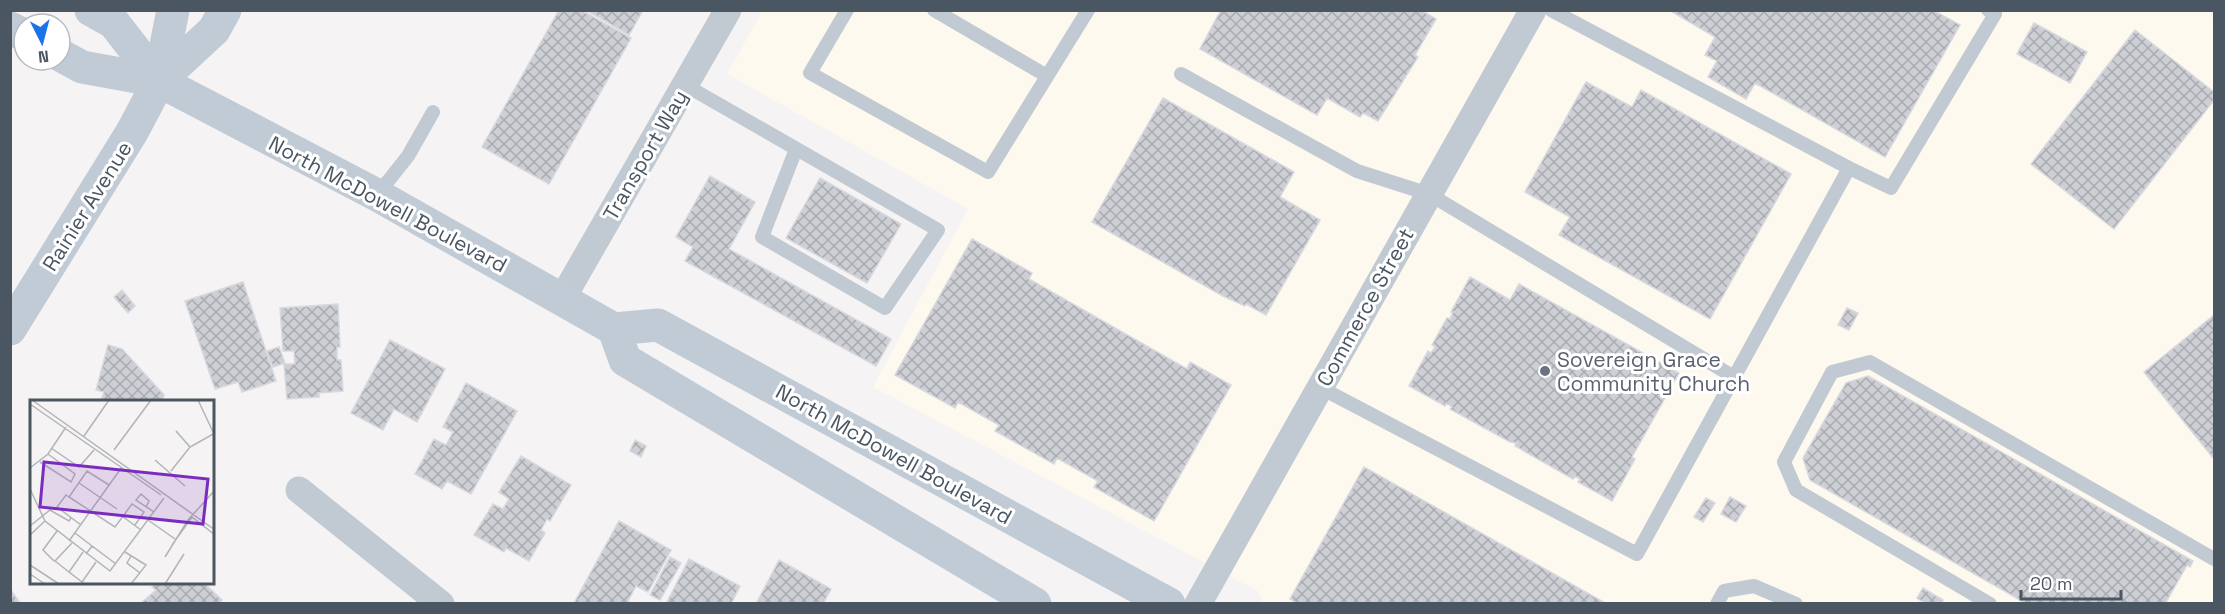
<svg xmlns="http://www.w3.org/2000/svg" width="2225" height="614" viewBox="0 0 2225 614" font-family="'Space Grotesk',sans-serif">
<style>
.commercial{fill:#fdf9ef}
.building{fill:url(#building-cross-hatch);stroke:#d7d9de;stroke-width:1.5}
.lines{fill:none;stroke-linecap:round;stroke-linejoin:round}
.lane{stroke:#c1cad2;stroke-width:14}
.street{stroke:#c1cad2;stroke-width:27}
.secondary{stroke:#c1cbd6;stroke-width:33}
.worship-dot{fill:#6b7280;stroke:#fff;stroke-width:2}
.labels{text-anchor:middle;dominant-baseline:central;stroke-width:6;stroke-linejoin:round;paint-order:stroke}
.street-label{font-size:21px;fill:#4a5661;stroke:#fff}
.worship-label{font-size:21px;fill:#5b616d;stroke:#fff;text-anchor:start}
.inset-road{fill:none;stroke:#b1b4b9;stroke-width:1.5}
.view{fill:#7b2cbf;fill-opacity:0.15;stroke:#7b2cbf;stroke-width:3}
.inset-edge{fill:none;stroke:#4a5661;stroke-width:3}
</style>
<defs>
<pattern id="building-cross-hatch" width="8" height="8" patternUnits="userSpaceOnUse" patternTransform="scale(1.5)"><rect width="8" height="8" fill="#cdcfd5"/><path d="M0 0l8 8M0 8l8-8" fill="none" stroke="#a8abb0"/></pattern>
</defs>
<rect width="100%" height="100%" fill="#f5f3f3"/>
<path class="commercial" d="M 763,10 L 2209,11 L 2214,20 L 2214,603 L 1262,603 L 1258,591 L 873,387 L 968,209 L 727,74 Z"/>
<path class="building" d="M 559,10 L 581,10 L 631,38 L 549,184 L 482,147 Z
M 586,10 L 643,10 L 629,35 Z
M 1221,10 L 1421,10 L 1436,19 L 1415,55 L 1418,57 L 1378,121 L 1363,113 L 1360,117 L 1327,98 L 1317,115 L 1200,49 Z
M 1669,10 L 1933,10 L 1960,25 L 1885,157 L 1755,83 L 1746,99 L 1708,77 L 1717,61 L 1705,55 L 1715,37 Z
M 2034,23 L 2087,52 L 2070,83 L 2017,54 Z
M 2135,30 L 2214,92 L 2214,100 L 2114,229 L 2031,164 Z
M 1586,82 L 1632,107 L 1641,90 L 1791,174 L 1710,319 L 1559,235 L 1570,217 L 1525,192 Z
M 1163,98 L 1294,172 L 1280,197 L 1320,220 L 1266,315 L 1246,304 L 1245,306 L 1223,296 L 1092,222 Z
M 710,176 L 755,202 L 729,249 L 891,339 L 876,366 L 685,261 L 693,247 L 676,237 Z
M 820,178 L 901,224 L 867,283 L 786,238 Z
M 972,239 L 1032,273 L 1029,279 L 1187,369 L 1190,362 L 1231,385 L 1154,521 L 1094,487 L 1098,481 L 1057,458 L 1054,464 L 995,431 L 999,425 L 958,402 L 955,408 L 895,375 Z
M 1470,277 L 1510,300 L 1519,284 L 1679,373 L 1632,457 L 1635,459 L 1612,501 L 1578,482 L 1580,479 L 1575,476 L 1573,479 L 1515,446 L 1516,443 L 1510,442 L 1450,409 L 1452,407 L 1446,403 L 1445,406 L 1409,386 L 1428,351 L 1431,353 L 1435,347 L 1432,345 L 1447,318 L 1450,319 L 1453,312 L 1451,312 Z
M 243,282 L 276,381 L 242,392 L 238,382 L 215,389 L 185,301 Z
M 122,290 L 135,306 L 128,313 L 114,297 Z
M 338,304 L 340,347 L 337,347 L 337,360 L 341,360 L 343,391 L 319,393 L 319,397 L 287,399 L 284,364 L 295,364 L 294,351 L 283,351 L 280,308 Z
M 1847,308 L 1858,313 L 1849,330 L 1838,325 Z
M 2214,315 L 2214,459 L 2144,372 Z
M 390,340 L 445,369 L 417,422 L 394,409 L 383,430 L 351,413 Z
M 108,345 L 122,349 L 164,395 L 162,401 L 101,401 L 104,392 L 96,390 Z
M 279,347 L 285,363 L 273,367 L 267,351 Z
M 1868,376 L 2193,561 L 2190,567 L 2187,565 L 2165,604 L 2027,604 L 1810,480 L 1803,458 L 1846,383 Z
M 466,383 L 517,411 L 471,494 L 447,481 L 442,489 L 415,474 L 434,439 L 446,445 L 453,432 L 443,427 Z
M 635,440 L 646,446 L 641,457 L 630,451 Z
M 521,456 L 571,485 L 550,521 L 547,519 L 541,530 L 545,533 L 529,561 L 506,548 L 504,552 L 474,535 L 493,504 L 503,509 L 509,499 L 499,492 Z
M 1364,467 L 1607,604 L 1298,604 L 1290,599 Z
M 1730,497 L 1746,506 L 1736,522 L 1721,514 Z
M 1706,498 L 1715,503 L 1703,522 L 1694,517 Z
M 619,521 L 671,550 L 648,592 L 636,586 L 628,601 L 632,604 L 574,603 Z
M 670,557 L 681,563 L 660,600 L 650,595 Z
M 689,559 L 740,586 L 731,604 L 666,604 Z
M 779,560 L 831,589 L 823,604 L 756,604 Z
M 157,582 L 203,582 L 222,600 L 218,604 L 140,604 L 156,590 L 152,587 Z
M 1923,588 L 1943,600 L 1941,604 L 1926,604 L 1917,598 Z
M 10,589 L 21,604 L 10,604 Z"/>
<g class="lines">
<path class="lane" d="M 847,10 L 810,73 L 988,172 L 1088,10
M 934,10 L 1047,76
M 1181,74 L 1357,171 L 1429,194 L 1734,377
M 685,85 L 938,230 L 885,308 L 762,237 L 796,149
M 1849,168 L 1891,188 L 1995,14 L 1988,10
M 377,195 L 408,156 L 433,112
M 1319,387 L 1637,554 L 1849,168 L 1551,10
M 1717,604 L 1724,591 L 1754,586 L 1796,604
M 1990,604 L 1796,490 L 1784,462 L 1832,372 L 1870,362 L 2214,559"/>
<path class="street" d="M 562,299 L 728,10
M 299,490 L 441,604
M 1198,604 L 1533,10"/>
<path class="secondary" d="M 91,10 L 114,23 L 159,81
M 10,28 L 24,35
M 60,55 L 82,67 L 159,81 L 377,195 L 614,329 L 658,325 L 1169,604
M 159,81 L 214,30 L 225,10
M 10,329 L 132,132 L 159,81 L 173,10
M 614,329 L 625,360 L 1035,604"/>
</g>
<circle class="worship-dot" cx="1545" cy="371" r="6"/>
<g class="labels">
<g class="street-label">
<text transform="translate(645 155) rotate(-60)">Transport Way</text>
<text transform="translate(388 204) rotate(28)">North McDowell Boulevard</text>
<text transform="translate(87 206) rotate(-58)">Rainier Avenue</text>
<text transform="translate(1365 307) rotate(-61)">Commerce Street</text>
<text transform="translate(894 454) rotate(29)">North McDowell Boulevard</text>
</g>
<g class="worship-label">
<text x="1557" y="359">Sovereign Grace<tspan x="1557" dy="24">Community Church</tspan></text>
</g>
</g>
<g transform="translate(30 400)">
<rect width="184" height="184" fill="#f5f3f3"/>
<path class="inset-road" d="M 2,0 L 185,130M 168,0 L 184,34M 0,4 L 131,95M 146,31 L 160,47M 54,36 L 79,0M 21,48 L 49,67 L 64,50M 84,50 L 121,0M 125,60 L 155,86M 10,62 L 41,82 L 45,74 L 18,54M 0,68 L 18,54 L 36,27M 141,71 L 160,47 L 185,33M 49,83 L 87,109M 79,85 L 57,71 L 39,97 L 85,127 L 102,104 L 114,112 L 105,125M 0,89 L 15,121 L 80,171 L 134,98M 39,97 L 36,95 L 27,107 L 51,125M 116,107 L 119,101 L 111,94 L 106,100 L 124,112M 92,116 L 111,130M 162,117 L 185,135M 118,120 L 145,139M 0,126 L 20,110 L 39,121 L 41,118M 45,133 L 62,146M 0,135 L 15,121M 39,141 L 92,67M 142,145 L 162,117M 95,152 L 116,165 L 101,184M 56,154 L 62,146 L 86,164M 101,156 L 97,163 L 110,173M 135,157 L 158,120 L 185,90M 24,161 L 13,150 L 27,131M 0,165 L 29,184M 39,172 L 25,161 L 42,143M 0,174 L 15,184M 52,182 L 39,172 L 53,152M 55,184 L 52,182 L 66,162M 135,184 L 154,154"/>
<path class="view" d="M 14,62 L 178,79 L 173,124 L 10,107 Z"/>
<rect width="184" height="184" class="inset-edge"/>
</g>
<rect width="2225" height="614" fill="none" stroke="#4a5661" stroke-width="24"/>
<g transform="translate(42 42) rotate(174)"><circle r="28" fill="#ffffff" stroke="#b7bbc0" stroke-width="1.5"/>
<path d="M0-4.5L10 22L0 15L-10 22Z" fill="#1a73e8"/>
<text y="-9" font-size="16" font-weight="bold" text-anchor="middle" fill="#4a5661">N</text>
</g>
<path d="M2021 590v9h100v-9" fill="none" stroke="#4a5661" stroke-width="3"/>
<text x="2030" y="590" font-size="18" fill="#4a5661" stroke="#ffffff" stroke-width="4.5" paint-order="stroke">20 m</text>
</svg>
